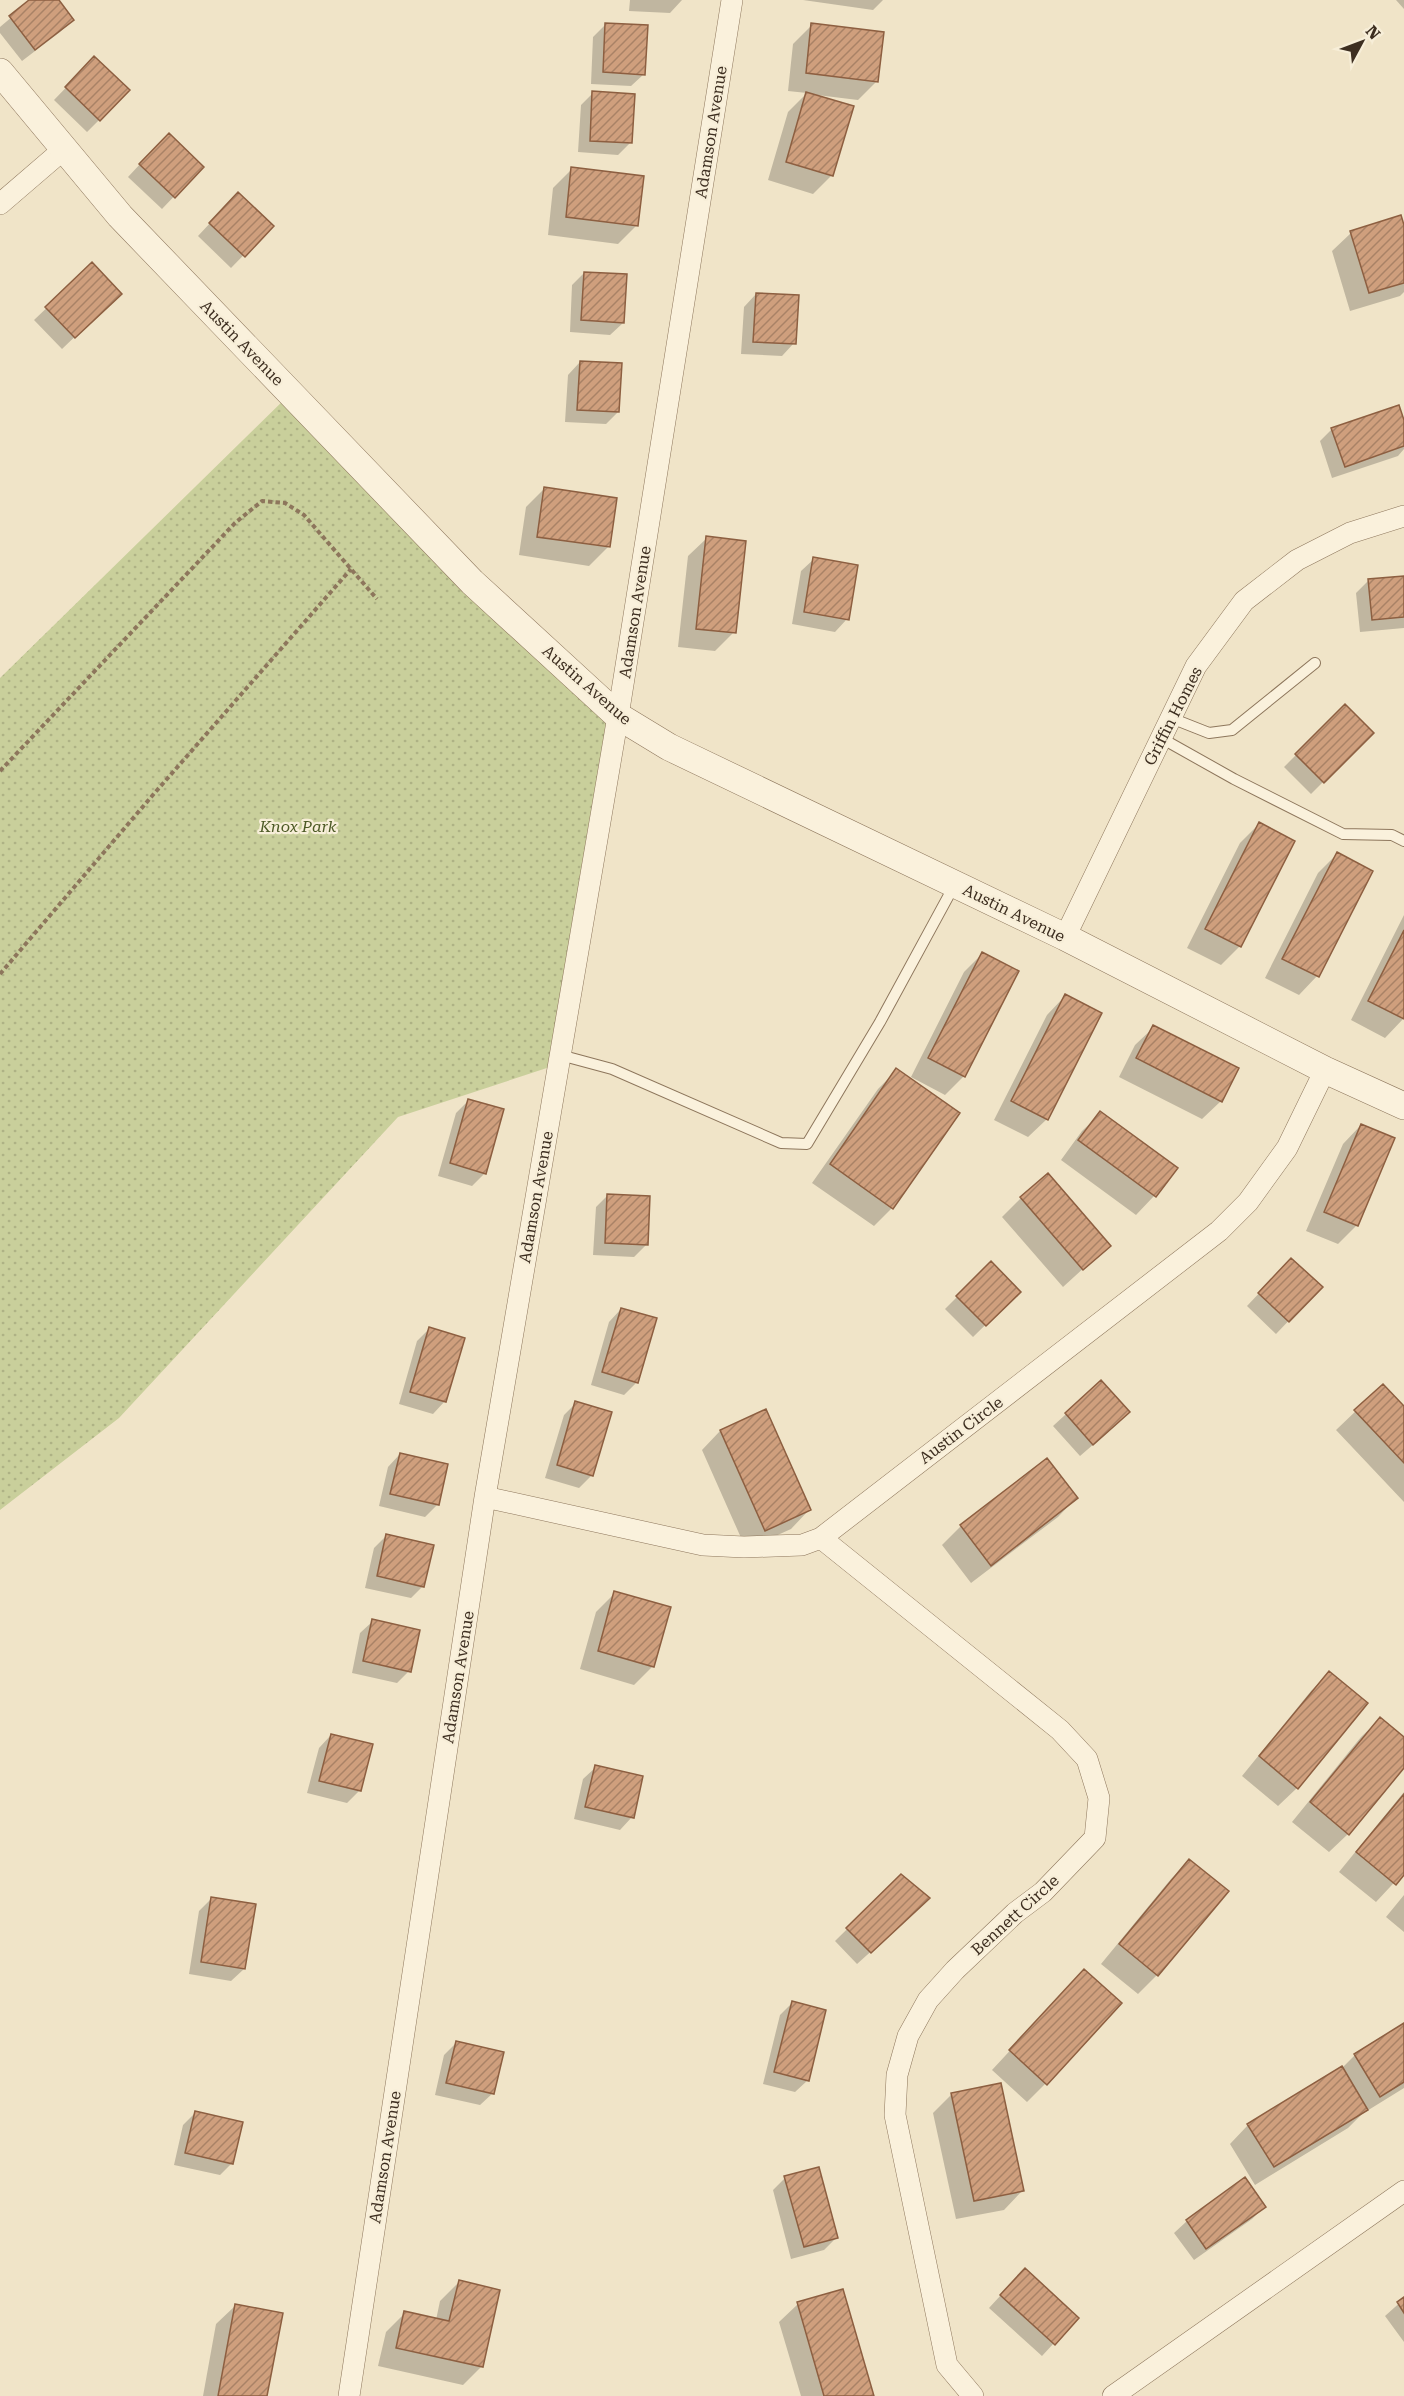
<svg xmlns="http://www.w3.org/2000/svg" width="1404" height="2396" viewBox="0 0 1404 2396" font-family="'Roboto Serif',serif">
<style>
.park{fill:url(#park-dots)}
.shadow{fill:#0003}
.building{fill:url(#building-hatch);stroke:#8d5f41;stroke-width:1.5}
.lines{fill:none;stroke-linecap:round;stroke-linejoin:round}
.service-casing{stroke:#8d765c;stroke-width:12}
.minor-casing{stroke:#8d765c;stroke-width:22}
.tertiary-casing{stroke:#8d765c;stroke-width:28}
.path{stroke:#8d765c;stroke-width:4;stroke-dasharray:4.5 3;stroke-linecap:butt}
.service{stroke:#faf1dc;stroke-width:10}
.minor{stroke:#faf1dc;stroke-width:21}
.tertiary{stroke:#faf1dc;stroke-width:27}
.labels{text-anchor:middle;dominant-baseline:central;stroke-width:4.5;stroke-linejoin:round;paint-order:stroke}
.street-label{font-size:16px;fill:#3d2e20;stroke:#f7eed8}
.park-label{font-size:16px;font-style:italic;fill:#4d5a26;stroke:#f7eed8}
</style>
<defs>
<pattern id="park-dots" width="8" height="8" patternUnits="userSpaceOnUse" patternTransform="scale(1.5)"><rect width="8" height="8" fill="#c9cf9b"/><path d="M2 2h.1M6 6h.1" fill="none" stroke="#aeb285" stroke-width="1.8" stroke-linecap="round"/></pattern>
<pattern id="building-hatch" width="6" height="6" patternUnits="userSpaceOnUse" patternTransform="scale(1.5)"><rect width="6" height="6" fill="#cf9f7d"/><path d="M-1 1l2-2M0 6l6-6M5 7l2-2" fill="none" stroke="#a98266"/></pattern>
</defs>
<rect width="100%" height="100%" fill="#f0e4c8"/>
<path class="park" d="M 291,393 L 618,716 L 559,1064 L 398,1117 L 119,1418 L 0,1510 L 0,678 Z"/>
<path class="shadow" d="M 32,0 L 57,0 L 72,20 L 60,32 L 22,61 L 0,33 L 0,27 Z
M 630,0 L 682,0 L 670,13 L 629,11 Z
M 803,0 L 883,0 L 873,10 Z
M 1396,0 L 1404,0 L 1404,9 Z
M 606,24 L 644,74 L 631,86 L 591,84 L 593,37 Z
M 812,25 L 877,81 L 858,100 L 817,95 L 832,175 L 813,194 L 768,180 L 788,112 L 807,93 L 788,91 L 793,44 Z
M 82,71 L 99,120 L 87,132 L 54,100 Z
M 593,93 L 630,143 L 618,155 L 578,152 L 581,105 Z
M 156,147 L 202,167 L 162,209 L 128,177 Z
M 572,169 L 637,225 L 618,244 L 548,235 L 553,188 Z
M 226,206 L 272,226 L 231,268 L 198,236 Z
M 1404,230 L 1404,292 L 1400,296 L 1350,311 L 1332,251 L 1351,233 Z
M 92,265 L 107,306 L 62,349 L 34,320 Z
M 584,273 L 623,323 L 610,335 L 570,332 L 572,285 Z
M 756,294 L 794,343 L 782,356 L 741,354 L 744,307 Z
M 580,362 L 618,412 L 606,424 L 565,422 L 568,375 Z
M 1404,425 L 1404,449 L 1398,456 L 1332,478 L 1320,441 L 1332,429 Z
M 544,489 L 608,547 L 589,566 L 519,555 L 526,507 Z
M 707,538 L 734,632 L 715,651 L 678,647 L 688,556 Z
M 814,559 L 847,619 L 835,632 L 792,624 L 801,571 Z
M 1404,577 L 1404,628 L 1360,632 L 1356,593 L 1368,581 Z
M 1345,706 L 1372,733 L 1311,794 L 1284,767 Z
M 1259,824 L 1240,946 L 1221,965 L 1187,948 L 1240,843 Z
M 1337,854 L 1371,871 L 1317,976 L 1299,995 L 1265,978 L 1318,873 Z
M 1404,915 L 1404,1018 L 1385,1038 L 1351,1020 Z
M 982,954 L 964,1076 L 945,1095 L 911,1077 L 964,972 Z
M 1065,996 L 1047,1119 L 1028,1137 L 994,1120 L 1047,1015 Z
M 1154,1027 L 1221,1101 L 1202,1119 L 1119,1077 L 1135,1045 Z
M 897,1070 L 892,1208 L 874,1226 L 812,1183 L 878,1089 Z
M 469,1100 L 485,1173 L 472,1186 L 438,1176 L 456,1113 Z
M 1101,1113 L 1176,1168 L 1154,1196 L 1136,1215 L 1061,1160 L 1082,1131 Z
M 1361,1125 L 1357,1225 L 1338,1244 L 1306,1231 L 1343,1144 Z
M 608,1195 L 646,1245 L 634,1257 L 593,1255 L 596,1207 Z
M 1021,1198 L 1109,1245 L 1063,1287 L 1002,1217 Z
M 991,1263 L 1019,1292 L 973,1337 L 945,1309 Z
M 1279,1272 L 1321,1287 L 1276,1334 L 1247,1306 Z
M 621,1309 L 637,1382 L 624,1395 L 591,1385 L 609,1322 Z
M 429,1329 L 445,1401 L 433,1414 L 399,1404 L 417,1341 Z
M 1101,1382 L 1116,1425 L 1080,1456 L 1053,1426 Z
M 1382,1386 L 1404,1408 L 1404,1502 L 1336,1430 Z
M 576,1403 L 592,1475 L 579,1488 L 545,1478 L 564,1415 Z
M 765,1411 L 809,1510 L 791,1529 L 746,1549 L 702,1450 L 720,1431 Z
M 400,1454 L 446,1465 L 437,1505 L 425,1517 L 379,1506 L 388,1467 Z
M 1047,1460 L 1076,1498 L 1058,1517 L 971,1583 L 942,1545 L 961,1526 Z
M 386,1536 L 423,1586 L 411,1598 L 365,1588 L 374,1548 Z
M 615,1593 L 653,1666 L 634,1685 L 580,1669 L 596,1612 Z
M 373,1621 L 409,1671 L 397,1683 L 352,1673 L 360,1633 Z
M 1329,1673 L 1297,1788 L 1278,1806 L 1242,1776 L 1311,1691 Z
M 1380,1719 L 1404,1739 L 1404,1765 L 1348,1834 L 1329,1852 L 1292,1822 L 1361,1737 Z
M 331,1735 L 371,1745 L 359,1791 L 347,1803 L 307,1793 L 319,1748 Z
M 596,1767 L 632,1817 L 620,1830 L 574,1819 L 583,1779 Z
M 1404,1792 L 1404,1872 L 1376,1902 L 1339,1872 Z
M 1189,1861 L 1226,1891 L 1157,1975 L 1138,1994 L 1101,1964 L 1171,1879 Z
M 901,1876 L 916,1911 L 857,1964 L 835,1941 Z
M 1404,1895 L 1404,1932 L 1386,1917 Z
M 212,1898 L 244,1969 L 231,1981 L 189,1974 L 199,1911 Z
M 1084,1971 L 1046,2083 L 1027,2102 L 992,2070 Z
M 792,2003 L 808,2080 L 795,2092 L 763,2084 L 780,2015 Z
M 1404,2025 L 1404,2088 L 1362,2114 L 1348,2128 L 1255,2185 L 1230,2144 L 1248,2125 L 1342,2068 L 1355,2055 Z
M 456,2043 L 493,2093 L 480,2105 L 435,2095 L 444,2055 Z
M 952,2094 L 1022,2191 L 1004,2210 L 956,2219 L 933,2113 Z
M 195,2113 L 232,2163 L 220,2175 L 174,2165 L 183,2125 Z
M 785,2178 L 837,2237 L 824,2250 L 791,2259 L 773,2190 Z
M 1245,2179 L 1264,2207 L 1252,2219 L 1194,2260 L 1174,2233 L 1187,2221 Z
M 459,2282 L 482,2366 L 463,2385 L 378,2366 L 386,2332 L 405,2313 L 436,2320 L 440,2301 Z
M 1012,2283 L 1054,2343 L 1042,2356 L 989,2308 Z
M 1404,2299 L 1404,2342 L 1385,2316 Z
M 798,2304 L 873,2396 L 801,2396 L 779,2322 Z
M 235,2306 L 266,2396 L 203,2396 L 216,2324 Z"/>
<path class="building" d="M 29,0 L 59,0 L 74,20 L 35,50 L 9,16 Z
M 605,23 L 648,25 L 645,75 L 603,72 Z
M 811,23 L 884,32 L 878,82 L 806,73 Z
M 94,56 L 130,90 L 100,121 L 65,87 Z
M 592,91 L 635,94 L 632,143 L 590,141 Z
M 806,92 L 854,106 L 833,176 L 786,162 Z
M 169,133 L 204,167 L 175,198 L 139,164 Z
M 571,167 L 644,176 L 638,226 L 566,217 Z
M 238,192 L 274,226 L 245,257 L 209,223 Z
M 1401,215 L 1404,225 L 1404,283 L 1369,293 L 1350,231 Z
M 92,262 L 122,294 L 75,338 L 45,307 Z
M 584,272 L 627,274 L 624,323 L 581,320 Z
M 756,293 L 799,295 L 796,344 L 753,342 Z
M 580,361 L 622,363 L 619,412 L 577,410 Z
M 1399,405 L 1404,420 L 1404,446 L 1345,467 L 1331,428 Z
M 544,487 L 617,498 L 610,547 L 537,537 Z
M 706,536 L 746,541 L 736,633 L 696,629 Z
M 813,557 L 858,565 L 849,620 L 804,612 Z
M 1404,576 L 1404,617 L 1372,620 L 1368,579 Z
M 1345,704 L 1374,733 L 1324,783 L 1295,754 Z
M 1259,822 L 1295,841 L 1241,947 L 1205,929 Z
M 1337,852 L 1373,871 L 1319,977 L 1282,959 Z
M 1404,930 L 1404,1019 L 1368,1001 Z
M 982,952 L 1019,971 L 965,1077 L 928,1058 Z
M 1065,994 L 1102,1013 L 1048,1120 L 1011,1101 Z
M 1153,1025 L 1239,1068 L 1222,1102 L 1136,1058 Z
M 896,1068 L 960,1113 L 893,1209 L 830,1164 Z
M 468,1099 L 504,1109 L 486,1174 L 450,1163 Z
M 1100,1111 L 1178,1168 L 1156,1197 L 1078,1140 Z
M 1361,1124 L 1395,1138 L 1358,1226 L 1324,1212 Z
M 1048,1173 L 1111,1246 L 1083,1270 L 1020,1197 Z
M 607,1194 L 650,1196 L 648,1245 L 605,1243 Z
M 1291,1258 L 1323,1287 L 1289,1322 L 1258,1293 Z
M 991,1261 L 1021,1292 L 986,1326 L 956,1296 Z
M 621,1308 L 657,1318 L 638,1383 L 602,1372 Z
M 429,1327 L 465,1338 L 446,1402 L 410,1392 Z
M 1101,1380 L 1130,1412 L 1093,1445 L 1065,1413 Z
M 1383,1384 L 1404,1406 L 1404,1463 L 1354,1410 Z
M 575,1401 L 612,1412 L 593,1476 L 557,1465 Z
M 766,1409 L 811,1510 L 765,1531 L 720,1430 Z
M 400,1453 L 448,1464 L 439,1505 L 390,1494 Z
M 1047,1458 L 1078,1498 L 991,1566 L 960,1525 Z
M 386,1534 L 434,1545 L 424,1587 L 377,1576 Z
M 614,1591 L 671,1607 L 654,1667 L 598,1651 Z
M 372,1619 L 420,1630 L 411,1672 L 363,1661 Z
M 1329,1671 L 1368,1703 L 1298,1789 L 1259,1756 Z
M 1380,1717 L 1404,1737 L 1404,1768 L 1349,1835 L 1310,1802 Z
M 331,1734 L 373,1744 L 361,1791 L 319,1781 Z
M 595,1765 L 643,1776 L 634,1818 L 585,1807 Z
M 1404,1794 L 1404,1875 L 1396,1885 L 1356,1852 Z
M 1189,1859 L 1229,1891 L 1158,1976 L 1119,1944 Z
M 901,1874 L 930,1898 L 871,1953 L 846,1928 Z
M 211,1897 L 256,1904 L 245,1969 L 201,1962 Z
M 1084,1969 L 1122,2003 L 1047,2085 L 1009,2050 Z
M 792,2001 L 826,2010 L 809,2081 L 774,2072 Z
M 1404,2023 L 1404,2082 L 1380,2097 L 1354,2054 Z
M 456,2041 L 504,2052 L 494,2094 L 446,2083 Z
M 1342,2066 L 1368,2110 L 1274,2167 L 1247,2124 Z
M 1001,2083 L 1024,2191 L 974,2201 L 951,2093 Z
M 195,2111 L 243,2122 L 233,2164 L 185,2153 Z
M 819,2167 L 838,2238 L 804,2247 L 784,2176 Z
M 1245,2177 L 1266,2207 L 1206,2249 L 1186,2220 Z
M 1025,2268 L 1079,2318 L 1055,2345 L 1000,2295 Z
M 459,2280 L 500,2290 L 483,2367 L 396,2348 L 404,2311 L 449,2321 Z
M 843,2289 L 874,2396 L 824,2396 L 797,2302 Z
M 1404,2297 L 1404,2313 L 1397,2302 Z
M 235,2304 L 283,2313 L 267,2396 L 218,2396 Z"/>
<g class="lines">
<g class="service-casing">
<path id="service" d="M 1171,718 L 1209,733 L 1232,730 L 1315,663
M 1161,738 L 1234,779 L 1343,834 L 1392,835 L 1404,841
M 560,1055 L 612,1069 L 781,1143 L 807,1144 L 880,1022 L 955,884"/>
</g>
<g class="minor-casing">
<path id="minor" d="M 0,204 L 64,149
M 1065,937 L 1196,666 L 1244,601 L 1297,560 L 1350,533 L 1404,516
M 485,1497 L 703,1545 L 744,1547 L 802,1545 L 821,1538 L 1219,1231 L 1248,1202 L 1287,1148 L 1325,1070
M 821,1538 L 1060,1730 L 1087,1759 L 1099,1798 L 1095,1838 L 1043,1892 L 1015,1913 L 955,1970 L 928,2000 L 908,2036 L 897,2075 L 895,2115 L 947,2365 L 973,2396
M 349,2396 L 485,1497 L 618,716 L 732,0
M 1113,2396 L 1404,2191"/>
</g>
<g class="tertiary-casing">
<path id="tertiary" d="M 0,72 L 120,216 L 472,582 L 618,716 L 669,747 L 1065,937 L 1325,1070 L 1404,1106"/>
</g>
<path class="path" d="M 0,771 L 235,523 L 262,501 L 285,503 L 304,515 L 377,599
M 0,974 L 152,796 L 351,569"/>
<use href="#service" class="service"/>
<use href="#minor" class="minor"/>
<use href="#tertiary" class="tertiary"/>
</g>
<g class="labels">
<g class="street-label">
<text transform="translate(711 132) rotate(-81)">Adamson Avenue</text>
<text transform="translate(242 343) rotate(46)">Austin Avenue</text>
<text transform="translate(635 612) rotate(-81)">Adamson Avenue</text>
<text transform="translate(587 685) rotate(41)">Austin Avenue</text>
<text transform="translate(1173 716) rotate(-63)">Griffin Homes</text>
<text transform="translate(1014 913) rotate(26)">Austin Avenue</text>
<text transform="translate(536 1197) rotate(-80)">Adamson Avenue</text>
<text transform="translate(961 1430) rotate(-37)">Austin Circle</text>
<text transform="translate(458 1677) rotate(-81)">Adamson Avenue</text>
<text transform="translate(1015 1915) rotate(-42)">Bennett Circle</text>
<text transform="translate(385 2157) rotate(-81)">Adamson Avenue</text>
</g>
<g class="park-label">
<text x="298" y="826">Knox Park</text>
</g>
</g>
<g transform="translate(1362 42) rotate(49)" stroke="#f7eed8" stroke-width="4.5" paint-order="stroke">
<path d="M0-4.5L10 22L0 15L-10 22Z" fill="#3d2e20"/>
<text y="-9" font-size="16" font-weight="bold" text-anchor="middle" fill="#3d2e20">N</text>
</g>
</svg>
